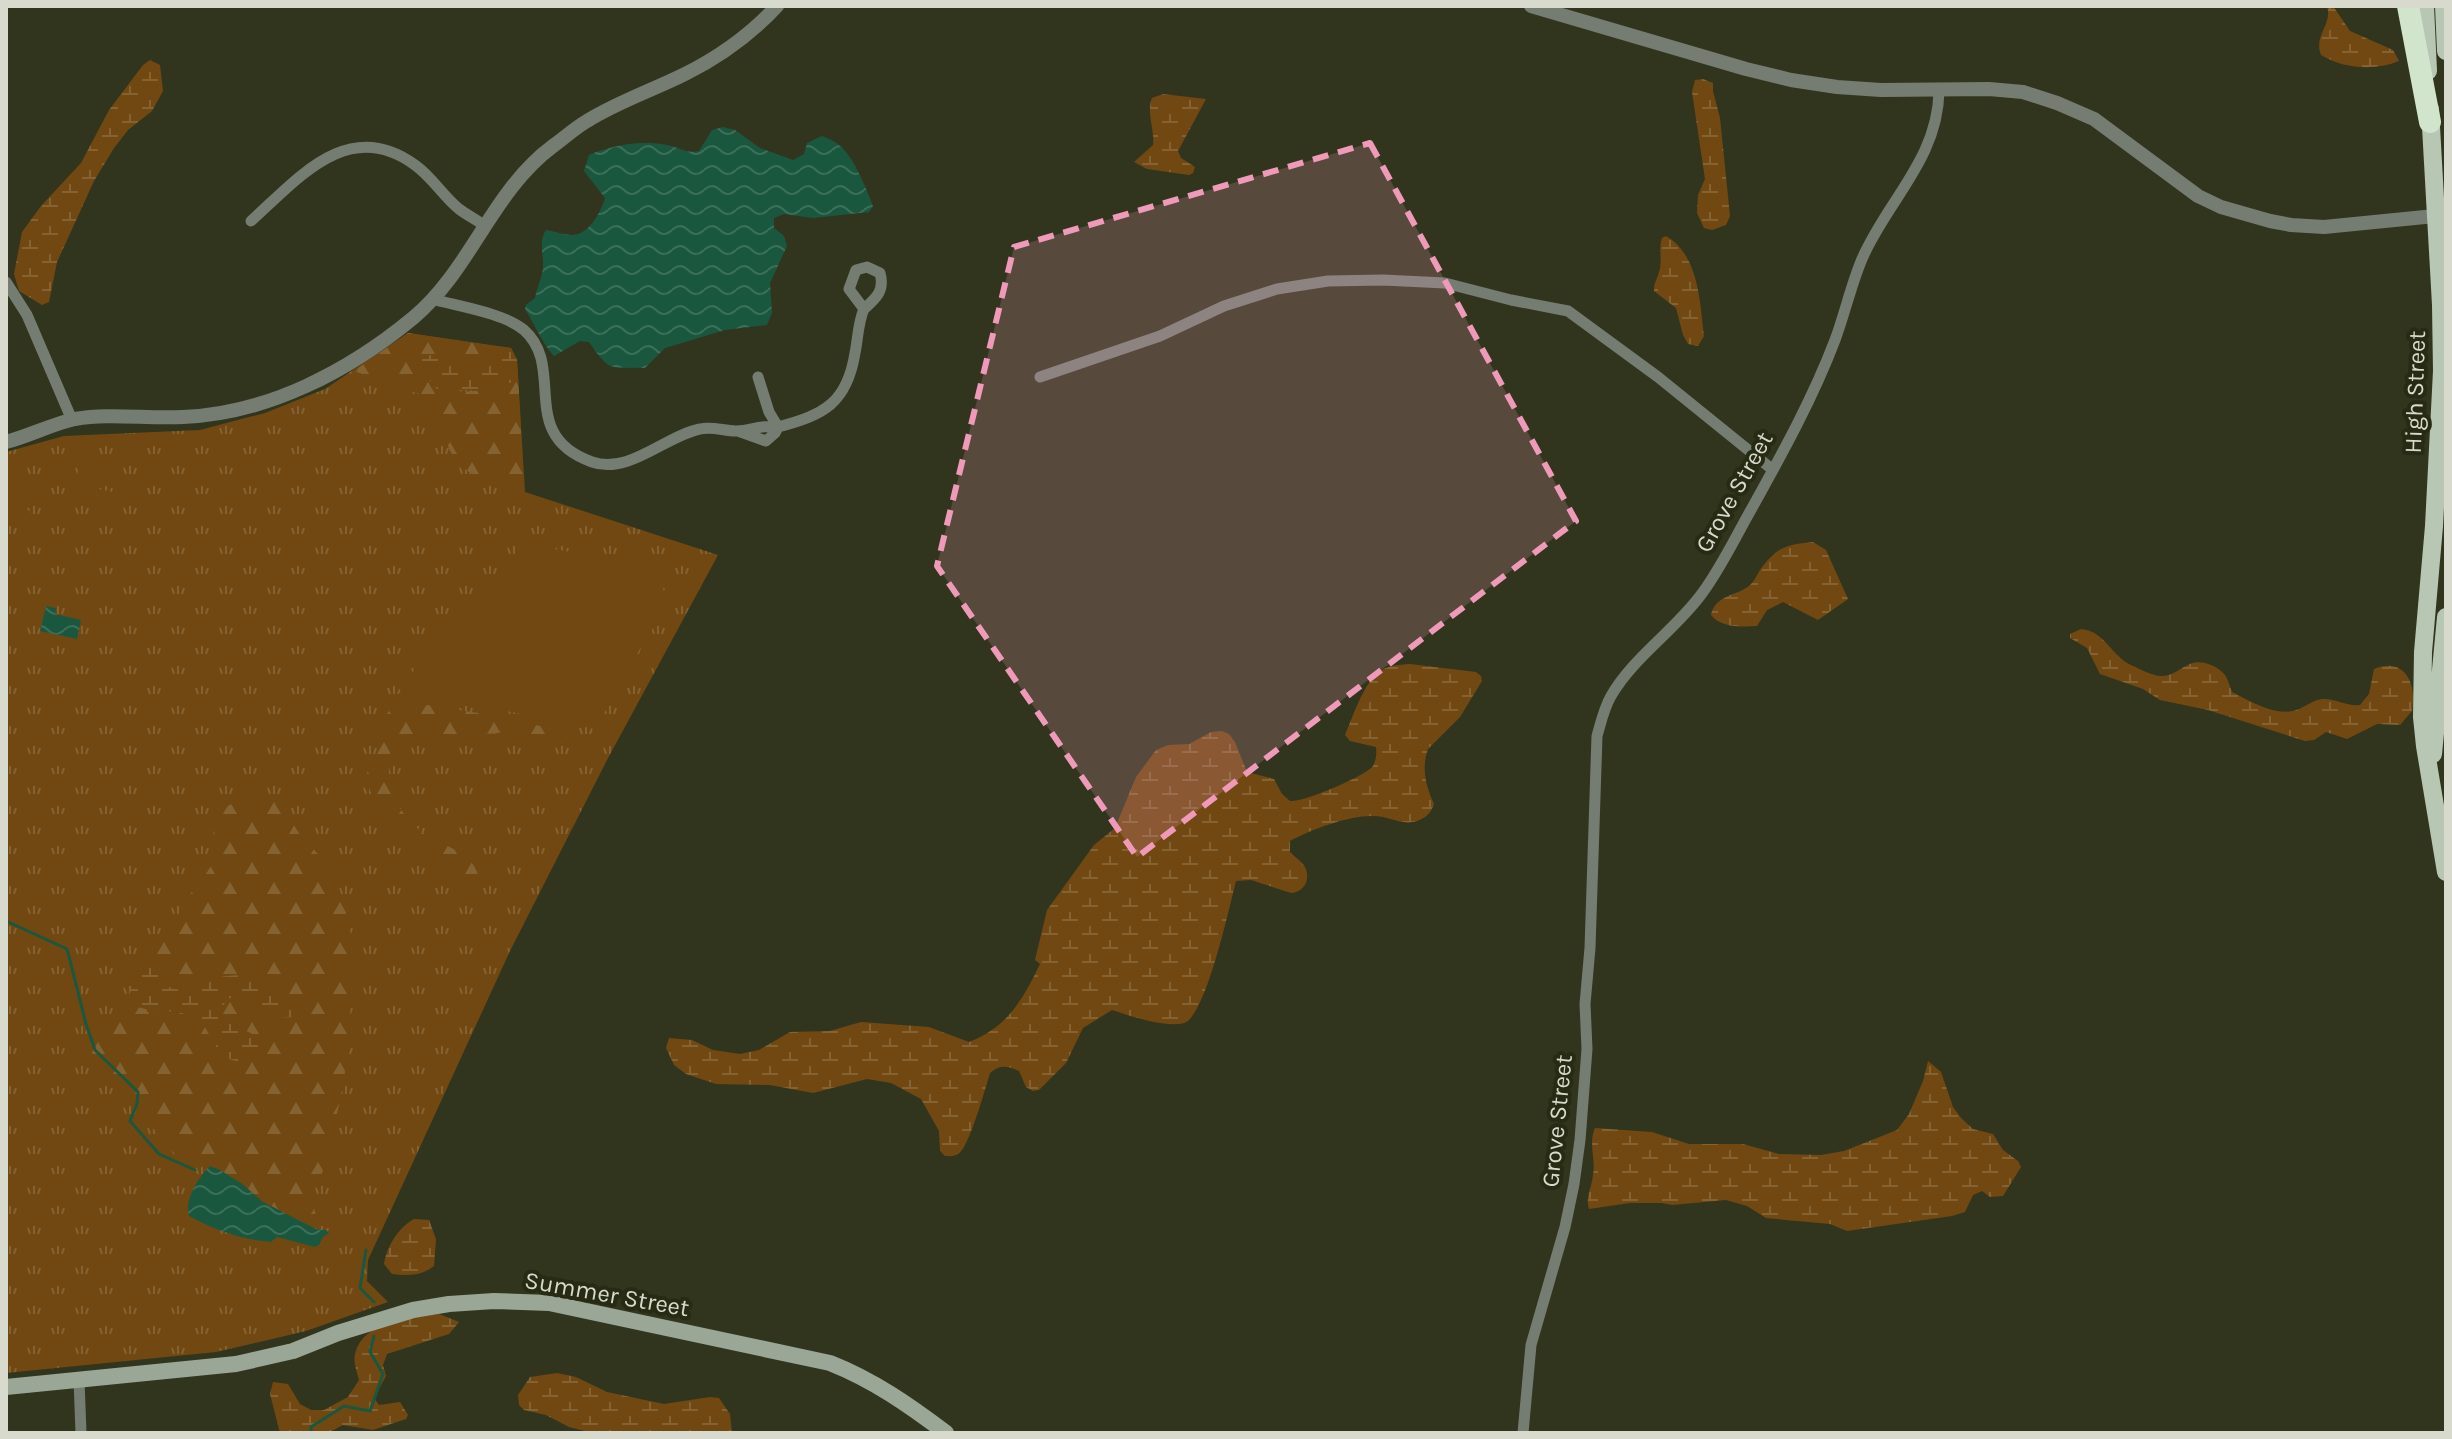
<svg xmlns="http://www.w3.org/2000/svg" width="2452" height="1439" viewBox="0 0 2452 1439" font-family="Karla,sans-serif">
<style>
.grass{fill:url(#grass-tufts)}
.forest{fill:url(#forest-firs)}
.wetland{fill:url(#wetland-marsh)}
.pitch{fill:#714811}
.water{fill:url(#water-waves)}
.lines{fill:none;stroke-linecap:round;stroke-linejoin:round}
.stream{stroke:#1a573f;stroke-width:3}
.minor{stroke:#757d73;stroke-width:11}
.tertiary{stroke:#757d73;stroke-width:14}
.secondary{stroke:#9aa797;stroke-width:16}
.primary{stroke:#b7c7b3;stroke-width:18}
.motorway{stroke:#d1e5cc;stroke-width:22}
.marked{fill:#ef9ab8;fill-opacity:0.2;stroke:#ef9ab8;stroke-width:6;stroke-dasharray:16 10;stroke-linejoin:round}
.labels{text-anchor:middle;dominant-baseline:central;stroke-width:8;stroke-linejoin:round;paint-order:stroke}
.street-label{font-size:24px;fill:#d7dacc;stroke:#282b14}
</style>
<defs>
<pattern id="grass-tufts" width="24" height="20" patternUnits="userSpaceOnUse" patternTransform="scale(2)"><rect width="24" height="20" fill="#714811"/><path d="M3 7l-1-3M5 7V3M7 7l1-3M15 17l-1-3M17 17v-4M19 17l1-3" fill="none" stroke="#846232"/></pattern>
<pattern id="forest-firs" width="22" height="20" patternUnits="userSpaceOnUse" patternTransform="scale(2)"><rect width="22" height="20" fill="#714811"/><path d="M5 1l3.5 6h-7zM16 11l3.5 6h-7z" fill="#846232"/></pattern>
<pattern id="wetland-marsh" width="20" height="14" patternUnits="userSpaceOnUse" patternTransform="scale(2)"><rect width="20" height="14" fill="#714811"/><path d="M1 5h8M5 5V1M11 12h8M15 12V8" fill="none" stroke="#846232"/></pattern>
<pattern id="water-waves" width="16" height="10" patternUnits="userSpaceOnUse" patternTransform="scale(2)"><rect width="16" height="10" fill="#1a573f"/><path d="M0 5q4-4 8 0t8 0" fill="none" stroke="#3b6f5a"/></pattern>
</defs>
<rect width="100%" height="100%" fill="#32351e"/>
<path class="grass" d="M 408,333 L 511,348 L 517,360 L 525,492 L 718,555 L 607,760 L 510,951 L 368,1260 L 367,1281 L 388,1302 L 306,1331 L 216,1352 L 6,1373 L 6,452 L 64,436 L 200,430 L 265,413 L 325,389 Z"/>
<path class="forest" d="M 408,333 L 501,347 C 480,367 459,367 434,355 L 425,375 L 436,389 C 462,393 497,394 518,376 L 524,492 C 505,485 476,480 461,466 C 441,447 444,413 422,395 L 354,371 Z
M 401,701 L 497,716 L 561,731 L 566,736 L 567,744 C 547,742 531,733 511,732 L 402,740 L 392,746 C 381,786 399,819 433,839 C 446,846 460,850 470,861 C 481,872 483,894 479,908 C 465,896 457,877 443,864 C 431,853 414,847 402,836 C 388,823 368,797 367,777 C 366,767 376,759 377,749 C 380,729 382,712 401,701 Z
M 265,792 L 283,808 L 302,838 L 319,855 L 335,877 L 342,896 L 356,956 L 351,983 L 350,1023 L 344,1081 L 328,1156 L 321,1176 L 312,1192 L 314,1208 L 320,1230 L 263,1202 L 241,1183 L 210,1167 L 206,1169 L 175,1154 L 140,1113 L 118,1095 L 95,1062 L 91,1049 L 95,1037 L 127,1001 C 148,1018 186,1002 205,1026 C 212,1034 216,1045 222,1054 L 260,1043 L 258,1038 L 223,1018 L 221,1007 L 230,998 L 241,997 L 270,1016 L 304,1016 L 297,1004 L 268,995 L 260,982 L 250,975 C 236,975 218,976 205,980 C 191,985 176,998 163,981 C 158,974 158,964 154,957 L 142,960 C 151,949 164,940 172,929 C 181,917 184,902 193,890 C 200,880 209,872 214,860 C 219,844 208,833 216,818 C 224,803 250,796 265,792 Z"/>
<path class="wetland" d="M 2327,6 L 2333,6 L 2350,31 L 2393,50 L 2399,61 C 2375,71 2344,69 2321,55 C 2313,35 2333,25 2327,6 Z
M 150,60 L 160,65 L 163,91 L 152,111 L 128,130 L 114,148 L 94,181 L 57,262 L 49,302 L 42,305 L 19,291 L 14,274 L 22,232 L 41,206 L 81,163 L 109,110 L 143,65 Z
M 1703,79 L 1713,83 L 1713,91 L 1720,118 L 1730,216 L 1726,225 L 1712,230 L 1704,228 L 1697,213 L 1698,195 L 1705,179 L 1692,92 L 1695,80 Z
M 1163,94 L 1206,99 L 1178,151 L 1181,158 L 1195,167 L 1193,173 L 1189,175 L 1147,169 L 1134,162 L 1153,145 C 1155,130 1146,112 1152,98 Z
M 1666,236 C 1699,255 1700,303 1704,336 L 1698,346 L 1688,344 L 1683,335 L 1676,308 L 1654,291 C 1654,282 1657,280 1659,272 C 1663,261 1658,250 1662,238 Z
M 501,347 L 511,348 L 517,360 L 518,376 L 510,383 L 487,391 L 437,389 L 418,366 L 419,361 L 426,355 C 436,355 442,360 451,363 C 470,368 487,359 501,347 Z
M 1813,542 L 1826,550 L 1848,599 L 1818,620 L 1783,602 L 1767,610 L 1757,626 C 1742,627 1721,628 1711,615 C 1715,595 1736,596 1749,586 C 1754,582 1757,575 1760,570 C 1777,547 1785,545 1813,542 Z
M 2081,629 C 2105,631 2111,656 2131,665 C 2140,669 2152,676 2161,676 C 2174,676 2180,668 2190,664 C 2201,659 2218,666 2225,675 C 2228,679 2230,687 2232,692 C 2250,701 2272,715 2293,711 C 2303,709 2312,700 2322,699 C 2336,698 2347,707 2360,705 L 2369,694 L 2374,669 C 2405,656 2417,684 2412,711 L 2400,725 L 2377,724 L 2347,739 L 2326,732 L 2314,740 L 2305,741 L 2208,710 L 2160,700 L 2143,689 L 2100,674 L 2087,648 L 2070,638 L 2070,634 Z
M 1410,664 L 1476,672 L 1481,676 L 1482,681 L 1460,717 L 1428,749 C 1421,769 1426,786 1434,804 C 1431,813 1426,818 1417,821 C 1402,826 1389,816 1374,816 C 1350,815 1312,829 1290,841 L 1290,852 C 1294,856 1302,862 1305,867 C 1311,880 1304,892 1291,893 L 1251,880 L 1236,881 C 1230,904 1206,1017 1184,1023 C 1166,1028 1130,1016 1112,1010 L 1083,1028 L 1066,1063 L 1039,1090 L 1033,1091 L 1026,1087 L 1019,1071 C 1008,1066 1000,1064 990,1073 C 985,1089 969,1148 958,1154 C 953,1157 950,1156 945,1156 L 940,1151 L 939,1131 L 921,1099 L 891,1083 L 867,1079 L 813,1093 L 770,1085 L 716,1084 L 686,1074 L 674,1065 L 666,1048 L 669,1038 L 692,1040 L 713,1050 L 740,1054 L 759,1050 L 790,1032 L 830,1031 L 861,1022 L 929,1027 L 969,1042 C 1008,1027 1023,999 1040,964 L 1035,960 L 1047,910 L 1094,845 L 1115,828 L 1136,777 L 1156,750 L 1168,745 L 1189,744 L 1211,732 L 1222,731 L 1229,734 L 1235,742 L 1247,772 L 1274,779 L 1282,794 L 1290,801 C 1302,803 1366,776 1373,766 C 1376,760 1377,754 1376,747 L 1350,741 L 1345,735 C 1353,717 1363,684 1379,672 C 1387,665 1400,665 1410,664 Z
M 153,957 C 159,964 158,974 163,981 C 176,998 191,985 204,980 C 218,976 236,975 250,975 L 260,983 L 268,995 C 281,999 301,1001 308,1014 C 298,1018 281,1018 270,1016 C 254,1012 247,993 230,998 L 221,1007 L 223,1018 L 259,1038 L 260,1044 C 255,1052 248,1062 236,1061 C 213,1057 212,1027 194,1017 C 174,1007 144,1015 127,1001 L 142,960 Z
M 1928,1061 L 1941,1072 L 1953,1107 L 1961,1118 L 1973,1129 L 1993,1134 L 2003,1150 L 2018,1161 L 2021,1167 L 2003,1196 L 1990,1197 L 1982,1191 L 1973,1195 L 1965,1212 L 1952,1216 L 1847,1231 L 1830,1224 L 1766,1218 L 1747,1206 L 1726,1200 L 1672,1205 L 1662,1203 L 1630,1203 L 1589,1209 C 1585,1197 1592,1187 1593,1175 C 1596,1158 1588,1144 1595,1128 L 1652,1132 L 1689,1144 L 1743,1144 L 1779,1154 L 1821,1155 L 1844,1151 L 1897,1130 L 1909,1114 L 1923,1081 Z
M 414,1219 L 429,1220 L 436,1239 L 434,1266 C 421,1276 408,1276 392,1274 L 384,1264 C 387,1246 398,1228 414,1219 Z
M 439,1314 L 459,1322 L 449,1334 L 387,1354 L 383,1365 L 386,1376 L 374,1398 L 379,1405 L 400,1402 L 408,1415 L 406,1419 L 373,1430 L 343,1425 L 328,1433 L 280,1433 L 270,1394 L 273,1382 L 288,1384 L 300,1404 L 311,1410 L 324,1410 L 348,1397 L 359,1380 C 357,1372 353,1362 355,1354 C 363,1320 411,1318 439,1314 Z
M 557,1373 L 576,1377 L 607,1392 L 664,1404 L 710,1397 L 719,1398 L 730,1414 L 732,1433 L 593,1433 L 569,1427 L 546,1415 L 524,1410 L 519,1405 L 518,1395 L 530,1377 Z"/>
<path class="pitch" d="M 81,457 L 118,465 L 114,483 L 77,475 Z
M 6,482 L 36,488 L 32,506 L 6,500 Z
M 75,484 L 113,492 L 109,510 L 72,502 Z
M 6,506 L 31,511 L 28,529 L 6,524 Z
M 524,543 L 657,569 L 668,605 L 645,640 L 595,729 L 398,689 Z"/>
<path class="water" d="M 723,127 L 735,130 L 760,148 L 793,160 L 804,154 L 807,143 L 822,136 C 828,138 834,141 839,145 C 854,157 866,188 873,206 L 869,212 L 813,218 L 784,214 L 774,218 L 774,228 L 784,236 L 787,246 L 770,283 L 772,313 L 767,325 L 725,330 L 665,348 L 645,368 C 608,367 611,373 589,342 L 580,341 L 554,356 C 542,343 535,325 525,309 L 526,305 L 535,298 C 537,287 543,275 543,267 C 544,253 538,242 546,230 C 554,231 564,235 572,235 C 589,235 601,212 605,198 L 584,171 L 589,155 C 613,145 641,140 667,145 C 679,147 686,154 699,151 L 712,130 Z
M 46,606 L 56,608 L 55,614 L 81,620 L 77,639 L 40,631 Z
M 210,1166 L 220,1170 L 241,1183 L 263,1202 L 316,1229 L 326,1230 L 329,1233 L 323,1237 L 319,1245 L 315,1247 L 277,1237 L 271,1242 C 243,1240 214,1230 189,1216 C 184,1201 198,1177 210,1166 Z"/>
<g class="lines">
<path class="stream" d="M 6,921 L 67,949 L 86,1024 L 95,1050 L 138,1092 L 137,1104 L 130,1121 L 159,1154 L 195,1170
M 366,1250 L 360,1288 L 374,1302
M 311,1433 L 311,1427 L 344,1406 L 370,1411 L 383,1374 L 370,1352 L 374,1336"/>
<path class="minor" d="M 251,221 C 298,179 348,116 415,165 C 432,177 443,196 459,209 C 467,215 477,220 485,226
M 6,282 L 27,315 L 72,420
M 432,299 C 457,306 504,313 524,330 C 567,368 516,435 592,462 C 629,475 665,436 700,429 C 712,426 724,431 736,431 C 752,431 759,424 778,427 L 775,433 L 766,441 L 738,431
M 758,377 L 769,412 L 778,427 C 824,415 847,403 855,353 C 858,339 858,322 864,309 L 849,289 L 856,270 L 867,267 L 880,273 C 885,291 876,298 864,309
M 1040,377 L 1160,336 L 1224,306 L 1277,289 L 1328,281 L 1383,280 L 1445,283 L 1511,300 L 1568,311 L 1658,377 L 1773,470
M 79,1380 L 81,1433
M 1523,1433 L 1531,1345 L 1565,1227 L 1574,1184 L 1580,1140 L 1587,1049 L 1585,1004 L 1590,948 L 1597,736 C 1601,722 1604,708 1611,696 C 1634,656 1677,629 1703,592 C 1722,566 1736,536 1752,508 C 1782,454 1813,398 1835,340 C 1845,313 1851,285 1862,259 C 1887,201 1938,159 1939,91"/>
<path class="tertiary" d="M 1531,6 L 1746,69 L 1791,80 L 1837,87 L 1881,90 L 1989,89 L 2023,92 L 2057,103 L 2094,119 L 2198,196 L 2221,207 L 2270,221 L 2291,225 L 2324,227 L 2435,216
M 6,442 C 29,436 52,424 75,419 C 110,413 147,419 183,417 C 267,414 349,371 413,318 C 471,270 492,191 553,146 C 564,138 575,128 587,121 C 617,102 653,90 685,74 C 719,57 751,34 777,6"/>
<path class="secondary" d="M 6,1387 L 236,1364 L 293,1351 L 338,1333 L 413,1310 L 449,1304 L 494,1301 L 549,1303 L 830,1363 C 873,1380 909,1405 946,1433"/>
<path class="primary" d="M 2425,6 L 2428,71
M 2444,6 L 2446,51
M 2430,109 L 2441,305 L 2442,371 L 2434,526 L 2423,652 L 2422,717 L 2425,746 L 2446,872
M 2433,754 L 2446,617"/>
<path class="motorway" d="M 2408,6 L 2430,122"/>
</g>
<path class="marked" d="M 1370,143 L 1576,521 L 1137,857 L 937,566 L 1014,247 Z"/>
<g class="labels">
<g class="street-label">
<text transform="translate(2415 392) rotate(-88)">High Street</text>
<text transform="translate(1734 492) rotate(-61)">Grove Street</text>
<text transform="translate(1557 1121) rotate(-84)">Grove Street</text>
<text transform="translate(607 1294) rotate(10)">Summer Street</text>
</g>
</g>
<rect width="2452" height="1439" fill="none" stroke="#d7dacc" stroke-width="16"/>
</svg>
